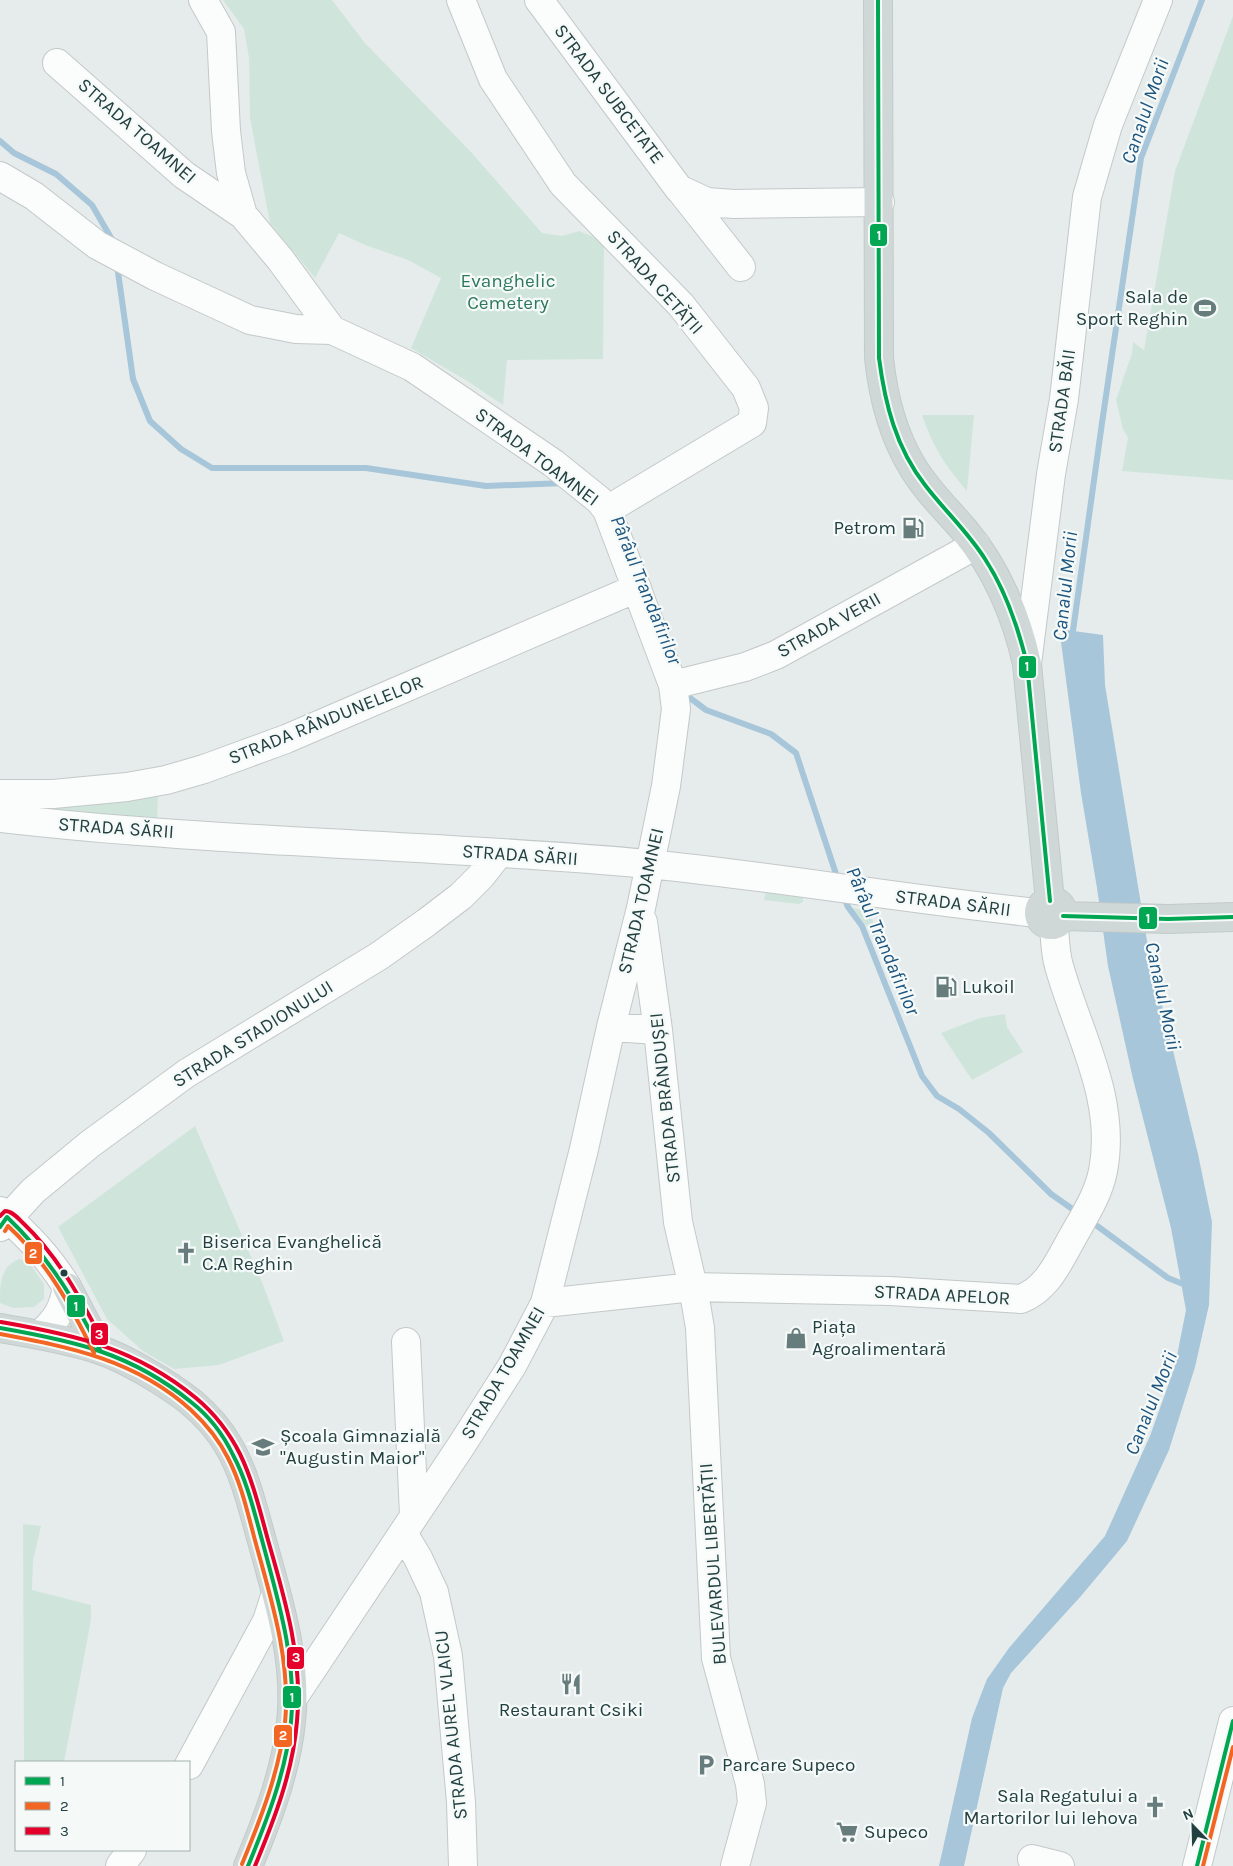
<svg xmlns="http://www.w3.org/2000/svg" width="1233" height="1866" viewBox="0 0 1233 1866" font-family="Karla,sans-serif">
<style>
.green{fill:#cfe5dc}
.water{fill:#a7c6da}
.lines{fill:none;stroke-linecap:round;stroke-linejoin:round}
.stream{stroke:#a7c6da;stroke-width:6}
.minor-casing{stroke:#c3c9c8;stroke-width:30}
.major-casing{stroke:#c2caca;stroke-width:30}
.minor{stroke:#fbfcfc;stroke-width:28}
.major{stroke:#cfd7d7;stroke-width:28}
.bus-1-casing{stroke:#f5faf9;stroke-width:8}
.bus-2-casing{stroke:#f5faf9;stroke-width:8}
.bus-3-casing{stroke:#f5faf9;stroke-width:8}
.bus-1{stroke:#00a651;stroke-width:4}
.bus-2{stroke:#f26522;stroke-width:4}
.bus-3{stroke:#e4002b;stroke-width:4}
.bus-dot{fill:#234040;stroke:#f5faf9;stroke-width:2}
.labels{text-anchor:middle;dominant-baseline:central;stroke-width:4.5;stroke-linejoin:round;paint-order:stroke}
.street-label{font-size:19px;fill:#234040;stroke:#f5faf9}
.park-label{font-size:19px;fill:#2d785d;stroke:#f5faf9}
.poi-label{font-size:19px;fill:#234040;stroke:#f5faf9;text-anchor:start}
.water-label{font-size:20px;font-style:italic;fill:#1c547d;stroke:#f5faf9}
.line-badge{stroke:#f5faf9;stroke-width:2}
.badge-label{font-size:14px;text-anchor:middle;font-weight:bold;fill:#fff}
</style>
<rect width="100%" height="100%" fill="#e6eceb"/>
<path class="green" d="M 223,0 L 332,0 L 365,43 L 471,152 L 542,233 L 562,236 L 579,231 L 604,241 L 603,359 L 507,360 L 503,405 L 469,382 L 411,348 L 441,278 L 408,260 L 365,245 L 339,233 L 315,278 L 270,223 L 250,118 L 249,58 L 244,29 Z
M 1233,16 L 1233,480 L 1122,471 L 1128,438 L 1123,429 L 1116,400 L 1132,353 L 1133,342 L 1144,350 L 1175,171 Z
M 922,415 L 974,415 L 967,491 C 944,464 934,449 922,415 Z
M 158,791 L 157,832 L 0,806 Z
M 766,890 L 803,896 L 803,902 L 799,904 L 764,900 Z
M 852,908 L 868,911 L 886,950 L 880,952 L 872,933 Z
M 1005,1014 L 1007,1027 L 1023,1052 L 972,1080 L 941,1033 L 980,1018 Z
M 195,1126 L 262,1282 L 284,1341 L 219,1365 L 174,1369 L 143,1351 L 107,1319 L 58,1227 Z
M 19,1259 L 28,1261 L 44,1284 L 44,1299 L 34,1307 L 13,1308 L 0,1303 C 0,1284 0,1267 19,1259 Z
M 23,1524 L 41,1526 L 33,1561 L 32,1590 L 91,1605 L 91,1620 L 65,1757 L 63,1762 L 24,1762 Z"/>
<path class="water" d="M 1066,630 L 1103,635 L 1105,685 L 1148,947 L 1198,1154 L 1212,1222 L 1209,1305 L 1195,1367 L 1169,1450 L 1127,1541 L 1081,1596 L 1011,1673 L 1003,1688 L 964,1866 L 939,1866 L 972,1718 L 987,1679 L 1009,1648 L 1105,1536 L 1150,1436 L 1175,1366 L 1186,1310 L 1171,1228 L 1133,1079 L 1108,966 L 1097,888 L 1081,793 L 1061,642 Z"/>
<g class="lines">
<path class="stream" d="M 0,141 L 14,153 L 56,174 L 92,205 L 114,243
M 117,265 L 133,379 L 150,421 L 181,449 L 212,468 L 366,468 L 486,486 L 565,483
M 1072,638 L 1102,423 L 1141,158 L 1202,0
M 682,692 L 706,710 L 771,734 L 796,753 L 838,880
M 843,895 L 848,907 L 862,926 L 922,1076 L 937,1096 L 959,1109 L 989,1133 L 1051,1194 L 1078,1213
M 1089,1220 L 1168,1278 L 1188,1286"/>
<g class="minor-casing">
<path id="minor" d="M 203,0 L 221,32 L 226,131 L 231,173 L 243,215 L 280,259 L 332,330 L 412,367 L 553,463 L 599,500 L 607,510 L 673,685 L 676,709 L 666,786 L 641,908 L 611,1027 L 584,1149 L 545,1303 L 512,1366 L 461,1446 L 293,1698
M 461,0 L 493,79 L 563,184 L 681,305 L 746,388 L 754,408 L 752,423 L 607,510
M 539,0 L 679,189 L 707,202 L 734,204 L 880,202
M 57,63 L 184,175 L 243,215
M 0,176 L 34,196 L 97,245 L 155,276 L 250,320 L 296,329 L 332,330
M 682,192 L 741,267
M 1027,664 L 1051,474 L 1064,399 L 1087,197 L 1108,125 L 1158,0
M 673,685 L 745,667 L 776,655 L 976,545
M 0,794 L 53,794 L 127,787 L 166,780 L 204,769 L 286,739 L 637,588
M 0,818 C 215,843 433,844 649,864 C 779,877 909,900 1039,913
M 643,922 L 658,1030 L 678,1222 L 693,1287 L 700,1328 L 716,1658 L 750,1784 L 752,1803 L 735,1866
M 611,1027 L 658,1030
M 0,1211 C 27,1235 48,1256 67,1287 C 63,1310 57,1319 40,1335
M 0,1227 L 33,1191 L 90,1144 L 187,1073 L 379,956 L 427,922 L 461,896 L 481,876 L 499,853
M 545,1303 L 693,1287 L 890,1291 L 1021,1299 C 1047,1289 1058,1263 1071,1240 C 1083,1218 1098,1196 1103,1171 C 1117,1099 1078,1034 1059,966 C 1055,953 1055,939 1054,925
M 406,1342 L 414,1515
M 403,1533 L 418,1558 L 434,1592 L 448,1656 L 461,1802 L 463,1866
M 189,1765 L 267,1621 L 276,1593
M 1032,1859 L 1060,1866
M 120,1866 L 132,1850
M 1197,1866 L 1233,1721"/>
</g>
<g class="major-casing">
<path id="major" d="M 878,0 L 879,358 C 883,396 892,433 912,466 C 926,490 947,510 965,531 C 996,568 1017,617 1027,664 L 1050,901
M1039 913a12 12 0 1 1 24 0a12 12 0 1 1-24 0Z
M 1063,916 L 1168,919 L 1233,917
M 67,1287 L 100,1350
M 0,1328 C 33,1334 67,1339 100,1350 C 127,1359 168,1384 191,1402 C 205,1414 219,1429 228,1445 C 245,1473 253,1509 262,1541 C 278,1599 298,1661 291,1722 C 286,1771 267,1821 248,1866"/>
</g>
<use href="#minor" class="minor"/>
<use href="#major" class="major"/>
<g class="bus-1-casing">
<path id="bus-1" d="M 878,0 L 879,358 C 885,404 896,448 925,485 C 944,510 968,532 985,559 C 1006,591 1018,627 1027,664 L 1050,901
M 1063,916 L 1168,919 L 1233,917
M 0,1227 L 7,1217 C 49,1257 74,1299 100,1350
M 0,1328 C 74,1341 131,1353 191,1402 C 209,1416 223,1434 233,1455 C 247,1481 254,1511 262,1540 C 278,1600 297,1660 291,1722 C 286,1772 267,1820 248,1866
M 1197,1866 L 1233,1721"/>
</g>
<g class="bus-2-casing">
<path id="bus-2" d="M 5,1231 L 8,1226 C 47,1262 71,1306 94,1353
M 0,1334 C 70,1347 136,1360 191,1410 C 206,1424 219,1440 228,1458 C 242,1485 248,1515 256,1544 C 272,1602 291,1662 285,1723 C 279,1772 261,1818 242,1864
M 1203,1866 L 1233,1747"/>
</g>
<g class="bus-3-casing">
<path id="bus-3" d="M 0,1216 L 5,1211 C 12,1211 18,1218 23,1223 C 60,1258 83,1303 106,1347
M 1,1322 C 76,1335 135,1348 196,1398 C 214,1413 229,1432 240,1454 C 253,1481 260,1511 268,1540 C 285,1599 303,1659 297,1721 C 293,1772 274,1820 255,1866"/>
</g>
<use href="#bus-1" class="bus-1"/>
<use href="#bus-2" class="bus-2"/>
<use href="#bus-3" class="bus-3"/>
</g>
<defs>
<g id="stadium-bare" transform="scale(1.725)"><path d="M0-5a6.5 5 0 1 0 0 10a6.5 5 0 1 0 0-10ZM-3.5-1.8h7v3.6h-7Z" fill="#677c7c" stroke="#f5faf9" stroke-width="2.5" paint-order="stroke"/></g>
<g id="fuel-bare" transform="scale(1.725)"><path d="M-5.5-6h7V0h2V4h1.3V-2.5L3-4.5l.8-.8L6-3V5H2.5V1h-1V6h-7ZM-4.2-4.7v3.2H.2V-4.7Z" fill="#677c7c" stroke="#f5faf9" stroke-width="2.5" paint-order="stroke"/></g>
<g id="church-bare" transform="scale(1.725)"><path d="M-1.2-6h2.4v3.5h3.3v2.4h-3.3V6h-2.4V-.1h-3.3v-2.4h3.3Z" fill="#677c7c" stroke="#f5faf9" stroke-width="2.5" paint-order="stroke"/></g>
<g id="shop-bare" transform="scale(1.725)"><path d="M-5-2.5h2.3a2.7 3.5 0 0 1 5.4 0H5L5.5 6h-11ZM-1.5-2.5h3a1.5 2.3 0 0 0-3 0Z" fill="#677c7c" stroke="#f5faf9" stroke-width="2.5" paint-order="stroke"/></g>
<g id="school-bare" transform="scale(1.725)"><path d="M0-5L7-2L0 1L-7-2ZM-4 1L0 2.5L4 1V4Q0 6-4 4Z" fill="#677c7c" stroke="#f5faf9" stroke-width="2.5" paint-order="stroke"/></g>
<g id="restaurant-bare" transform="scale(1.725)"><path d="M-5-6h1v4h1v-4h1v4h1v-4h1v5L-1.5 .5V6h-2V.5L-5-1ZM5-6V6H3V1.5H1.5Q1.5-4 5-6Z" fill="#677c7c" stroke="#f5faf9" stroke-width="2.5" paint-order="stroke"/></g>
<g id="parking-bare" transform="scale(1.725)"><path d="M-3.5-5.5H1a3.5 3.5 0 0 1 0 7H-1V5.5H-3.5ZM-1-3.4V-.6H.8a1.4 1.4 0 0 0 0-2.8Z" fill="#677c7c" stroke="#f5faf9" stroke-width="2.5" paint-order="stroke"/></g>
<g id="supermarket-bare" transform="scale(1.725)"><path d="M-6-5.5h2.5l.6 2H6L4.5 2H-2.5L-4.4-4H-6ZM-1.5 3.2a1.3 1.3 0 1 0 .1 0ZM3 3.2a1.3 1.3 0 1 0 .1 0Z" fill="#677c7c" stroke="#f5faf9" stroke-width="2.5" paint-order="stroke"/></g>
</defs>
<g fill-rule="evenodd">
<use href="#stadium-bare" x="1205" y="308"/>
<use href="#fuel-bare" x="913" y="528"/>
<use href="#fuel-bare" x="946" y="987"/>
<use href="#church-bare" x="186" y="1253"/>
<use href="#shop-bare" x="796" y="1338"/>
<use href="#school-bare" x="263" y="1447"/>
<use href="#restaurant-bare" x="571" y="1684"/>
<use href="#parking-bare" x="706" y="1765"/>
<use href="#church-bare" x="1155" y="1807"/>
<use href="#supermarket-bare" x="847" y="1832"/>
</g>
<circle class="bus-dot" cx="64" cy="1273" r="4.5"/>
<g class="labels">
<g class="street-label">
<text transform="translate(609 94) rotate(53)">STRADA SUBCETATE</text>
<text transform="translate(137 131) rotate(41)">STRADA TOAMNEI</text>
<text transform="translate(655 282) rotate(48)">STRADA CETĂȚII</text>
<text transform="translate(1062 401) rotate(-82)">STRADA BĂII</text>
<text transform="translate(537 457) rotate(37)">STRADA TOAMNEI</text>
<text transform="translate(829 625) rotate(-29)">STRADA VERII</text>
<text transform="translate(326 720) rotate(-22)">STRADA RÂNDUNELELOR</text>
<text transform="translate(116 828) rotate(4)">STRADA SĂRII</text>
<text transform="translate(520 855) rotate(4)">STRADA SĂRII</text>
<text transform="translate(641 901) rotate(-77)">STRADA TOAMNEI</text>
<text transform="translate(953 903) rotate(7)">STRADA SĂRII</text>
<text transform="translate(253 1034) rotate(-32)">STRADA STADIONULUI</text>
<text transform="translate(665 1098) rotate(-96)">STRADA BRÂNDUȘEI</text>
<text transform="translate(942 1295) rotate(3)">STRADA APELOR</text>
<text transform="translate(503 1373) rotate(-60)">STRADA TOAMNEI</text>
<text transform="translate(713 1564) rotate(-94)">BULEVARDUL LIBERTĂȚII</text>
<text transform="translate(451 1725) rotate(-96)">STRADA AUREL VLAICU</text>
</g>
<g class="park-label">
<text x="508" y="281">Evanghelic<tspan x="508" dy="22">Cemetery</tspan></text>
</g>
<g class="poi-label">
<text x="1188" y="297" text-anchor="end">Sala de<tspan x="1188" dy="22">Sport Reghin</tspan></text>
<text x="896" y="528" text-anchor="end">Petrom</text>
<text x="962" y="987">Lukoil</text>
<text x="202" y="1242">Biserica Evanghelică<tspan x="202" dy="22">C.A Reghin</tspan></text>
<text x="812" y="1327">Piața<tspan x="812" dy="22">Agroalimentară</tspan></text>
<text x="280" y="1436">Școala Gimnazială<tspan x="280" dy="22">"Augustin Maior"</tspan></text>
<text x="571" y="1710" text-anchor="middle">Restaurant Csiki</text>
<text x="722" y="1765">Parcare Supeco</text>
<text x="1138" y="1796" text-anchor="end">Sala Regatului a<tspan x="1138" dy="22">Martorilor lui Iehova</tspan></text>
<text x="864" y="1832">Supeco</text>
</g>
<g class="water-label">
<text transform="translate(1145 111) rotate(-71)">Canalul Morii</text>
<text transform="translate(1065 586) rotate(-84)">Canalul Morii</text>
<text transform="translate(646 590) rotate(68)">Pârâul Trandafirilor</text>
<text transform="translate(883 941) rotate(67)">Pârâul Trandafirilor</text>
<text transform="translate(1163 996) rotate(78)">Canalul Morii</text>
<text transform="translate(1151 1403) rotate(-68)">Canalul Morii</text>
</g>
</g>
<g class="line-badge">
<rect x="869" y="223" width="19" height="24" rx="5" fill="#00a651"/>
<rect x="1018" y="655" width="19" height="24" rx="5" fill="#00a651"/>
<rect x="1138" y="906" width="20" height="24" rx="5" fill="#00a651"/>
<rect x="24" y="1241" width="19" height="24" rx="5" fill="#f26522"/>
<rect x="66" y="1294" width="20" height="24" rx="5" fill="#00a651"/>
<rect x="90" y="1322" width="19" height="24" rx="5" fill="#e4002b"/>
<rect x="286" y="1646" width="19" height="24" rx="5" fill="#e4002b"/>
<rect x="282" y="1685" width="20" height="24" rx="5" fill="#00a651"/>
<rect x="273" y="1724" width="20" height="24" rx="5" fill="#f26522"/>
</g>
<g class="badge-label">
<text x="879" y="240">1</text>
<text x="1027" y="671">1</text>
<text x="1148" y="923">1</text>
<text x="33" y="1258">2</text>
<text x="76" y="1311">1</text>
<text x="99" y="1339">3</text>
<text x="296" y="1662">3</text>
<text x="292" y="1702">1</text>
<text x="283" y="1740">2</text>
</g>
<rect x="15" y="1761" width="175" height="90" fill="#f5faf9" stroke="#a1b0af"/>
<rect x="25" y="1777" width="25" height="8" fill="#00a651" stroke="#a1b0af"/>
<text x="60" y="1786" font-size="15" fill="#234040">1</text>
<rect x="25" y="1802" width="25" height="8" fill="#f26522" stroke="#a1b0af"/>
<text x="60" y="1811" font-size="15" fill="#234040">2</text>
<rect x="25" y="1827" width="25" height="8" fill="#e4002b" stroke="#a1b0af"/>
<text x="60" y="1836" font-size="15" fill="#234040">3</text>
<g transform="translate(1193 1826) rotate(337)" stroke="#f5faf9" stroke-width="4" paint-order="stroke">
<path d="M0-4L9 19L0 12L-9 19Z" fill="#234040"/>
<text y="-8" font-size="14" font-weight="bold" text-anchor="middle" fill="#234040">N</text>
</g>
</svg>
